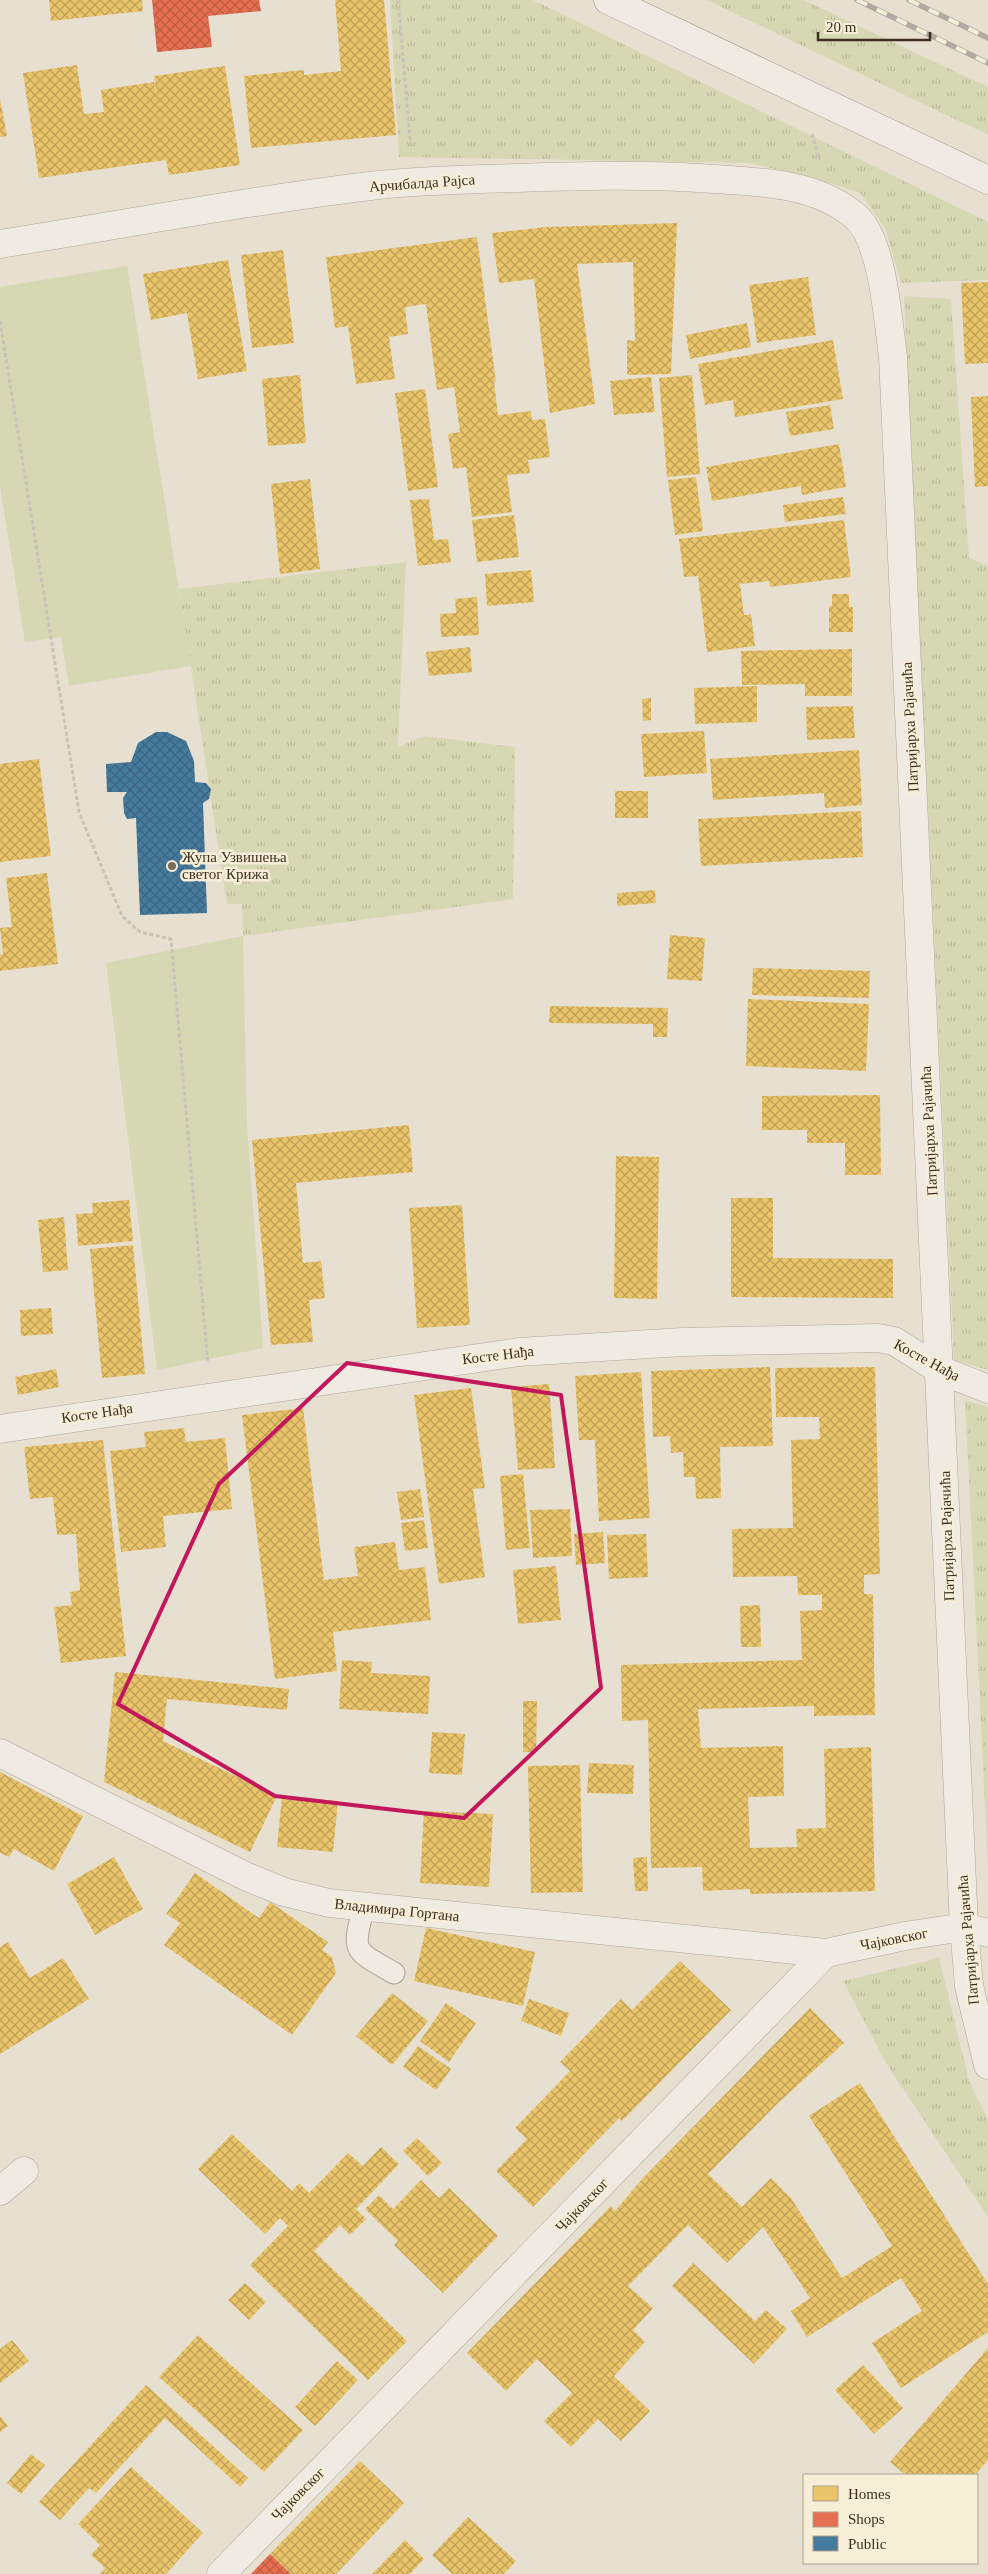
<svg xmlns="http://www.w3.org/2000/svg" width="988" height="2574" font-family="Georgia,serif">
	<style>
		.grass { fill: url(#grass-tufts) }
		.park { fill: #d6d7b3 }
		.homes { fill: url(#homes-cross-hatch) }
		.shops { fill: url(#shops-cross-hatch) }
		.public { fill: url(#public-cross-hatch) }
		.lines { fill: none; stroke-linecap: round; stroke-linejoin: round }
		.service-casing { stroke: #ada599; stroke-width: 23 }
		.minor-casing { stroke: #ada599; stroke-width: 29 }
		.secondary-casing { stroke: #9c958a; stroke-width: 29 }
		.path { stroke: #c8c2b9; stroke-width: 3; stroke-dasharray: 4 2.5; stroke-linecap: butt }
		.service { stroke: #efebe3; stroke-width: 21 }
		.minor { stroke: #efebe3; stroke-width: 28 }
		.secondary { stroke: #efebe3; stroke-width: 28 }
		.rail-casing { stroke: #afaaa2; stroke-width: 5.5 }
		.rail { stroke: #f7eed8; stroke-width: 4; stroke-dasharray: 11; stroke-linecap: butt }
		.marked { fill: none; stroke: #c2185b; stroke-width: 4; stroke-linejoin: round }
		.poi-dot { fill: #786c5e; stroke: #f7eed8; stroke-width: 2 }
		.labels { text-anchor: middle; stroke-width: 5; stroke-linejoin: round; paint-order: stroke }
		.street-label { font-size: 15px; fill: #3d2e20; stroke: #f7eed8 }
		.poi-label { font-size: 15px; fill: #3d2e20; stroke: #f7eed8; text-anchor: start }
	</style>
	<defs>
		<pattern id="grass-tufts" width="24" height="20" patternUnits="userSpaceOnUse" patternTransform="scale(1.25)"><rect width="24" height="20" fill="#d6d7b3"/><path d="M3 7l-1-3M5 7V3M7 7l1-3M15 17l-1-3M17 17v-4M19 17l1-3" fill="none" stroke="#b9b99a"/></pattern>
		<pattern id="homes-cross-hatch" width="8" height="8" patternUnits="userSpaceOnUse" patternTransform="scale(1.25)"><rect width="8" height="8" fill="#e9c46a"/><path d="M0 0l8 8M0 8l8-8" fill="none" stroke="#bea057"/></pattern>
		<pattern id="shops-cross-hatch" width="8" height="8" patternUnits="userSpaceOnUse" patternTransform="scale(1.25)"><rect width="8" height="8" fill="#e76f51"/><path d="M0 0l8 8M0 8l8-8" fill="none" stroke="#bc5c43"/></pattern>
		<pattern id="public-cross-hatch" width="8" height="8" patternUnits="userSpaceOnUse" patternTransform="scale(1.25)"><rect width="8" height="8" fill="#457b9d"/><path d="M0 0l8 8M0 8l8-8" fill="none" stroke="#3b6580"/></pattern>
	</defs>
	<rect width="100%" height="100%" fill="#e7e0d1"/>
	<g class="grass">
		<polygon points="390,0 533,0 988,222 988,280 901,283 885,228 860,193 814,178 749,163 399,157"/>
		<polygon points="707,0 804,0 988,87 988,135"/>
		<polygon points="904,296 951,299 969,558 988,566 988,1370 954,1360"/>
		<polygon points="406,562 398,747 424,736 515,747 513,899 243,936 242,904 227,904 179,589"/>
		<polygon points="965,1400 988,1407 988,1866"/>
		<polygon points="939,1958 969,2081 988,2120 988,2217 886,2063 843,1981"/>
	</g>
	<g class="park">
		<polygon points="127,266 191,666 69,686 61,637 25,642 0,486 0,287"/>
		<polygon points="243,936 247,1124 263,1348 157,1370 106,963"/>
	</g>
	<g class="homes">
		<polygon points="49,0 142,0 143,11 51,21"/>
		<polygon points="335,0 384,0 396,135 251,148 244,76 304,70 304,75 341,71"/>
		<polygon points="77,65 84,114 104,112 101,90 154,82 157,99 154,76 225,66 240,165 169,175 166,160 39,178 23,73"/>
		<polygon points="0,99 7,136 0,137"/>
		<polygon points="677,223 671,374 627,375 627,340 635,341 633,262 577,264 595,404 550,413 534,279 499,283 492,233 546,227"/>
		<polygon points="477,237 496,382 494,382 498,415 531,411 532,420 545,419 550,457 528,460 530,473 507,475 512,512 472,517 466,467 453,469 448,434 460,432 454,387 437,390 426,304 405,307 408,334 389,337 395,379 356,384 348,326 335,328 326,257"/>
		<polygon points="283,250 294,343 252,348 241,255"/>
		<polygon points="228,260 247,371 198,379 187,313 151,320 143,274"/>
		<polygon points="808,277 816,335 757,343 749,285"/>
		<polygon points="988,282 988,363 965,364 961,283"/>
		<polygon points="747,323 751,347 690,359 686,335"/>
		<polygon points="833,340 843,399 735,417 733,400 705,405 698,364"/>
		<polygon points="300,375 306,443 268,446 262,379"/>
		<polygon points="692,375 700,474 667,477 659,378"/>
		<polygon points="651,377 655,412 614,415 610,381"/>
		<polygon points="425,389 438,487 408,491 395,393"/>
		<polygon points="988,396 988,486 975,487 971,397"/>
		<polygon points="830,405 834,429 790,436 786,412"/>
		<polygon points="839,444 846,487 802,495 801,486 712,501 706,467"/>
		<polygon points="696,477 703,531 675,535 668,480"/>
		<polygon points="310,479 320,569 280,574 271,484"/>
		<polygon points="843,497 846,514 785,522 783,505"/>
		<polygon points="429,499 434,540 448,539 451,562 418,566 410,500"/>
		<polygon points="514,515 519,557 477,562 472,520"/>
		<polygon points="844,520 851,577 770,587 769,581 740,584 744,615 751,614 755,646 707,652 698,576 684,577 679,539"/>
		<polygon points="531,570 534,602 487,606 485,574"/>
		<polygon points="832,594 849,594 849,607 853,607 853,632 829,632 829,606 832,606"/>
		<polygon points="477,597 479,635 441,637 440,614 456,613 455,599"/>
		<polygon points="470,647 472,672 429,676 426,652"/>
		<polygon points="852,649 852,696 805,696 805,684 742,685 741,651"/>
		<polygon points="757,686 757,722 695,724 694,688"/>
		<polygon points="651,698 651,720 643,721 642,699"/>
		<polygon points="853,706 855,738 807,740 806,707"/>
		<polygon points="704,731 707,773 644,777 641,734"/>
		<polygon points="859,750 862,805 825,808 824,793 713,800 710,759"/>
		<polygon points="39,759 51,856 0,862 0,764"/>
		<rect x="615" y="791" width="33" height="27"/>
		<polygon points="861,811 863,857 701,866 698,819"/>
		<polygon points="47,873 58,964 0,971 0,955 3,954 0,928 12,927 6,878"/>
		<polygon points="655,890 656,903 617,906 617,893"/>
		<polygon points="670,935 705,938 702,981 667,979"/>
		<polygon points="753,968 870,971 869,998 752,995"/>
		<polygon points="748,999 869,1004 866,1071 746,1066"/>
		<polygon points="550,1006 668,1008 667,1037 653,1037 653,1024 549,1023"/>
		<polygon points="880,1095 881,1175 845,1175 845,1143 807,1143 807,1130 762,1130 762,1096"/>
		<polygon points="409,1125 413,1172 296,1183 303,1263 321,1261 325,1298 309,1300 313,1342 271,1345 252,1140"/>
		<polygon points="616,1156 659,1157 657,1299 614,1298"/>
		<polygon points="731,1198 773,1198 773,1258 893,1259 893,1298 731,1297"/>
		<polygon points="129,1200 133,1241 78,1246 76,1214 93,1213 92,1203"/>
		<polygon points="462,1205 470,1325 417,1328 409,1208"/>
		<polygon points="64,1217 68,1270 43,1272 38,1220"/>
		<polygon points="133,1245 145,1374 102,1378 90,1249"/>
		<polygon points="51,1308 53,1334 21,1336 20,1310"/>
		<polygon points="770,1367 773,1446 720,1447 721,1498 696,1499 695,1477 684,1477 683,1452 671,1453 670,1436 653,1437 651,1371"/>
		<polygon points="875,1367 880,1574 864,1575 864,1594 873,1594 875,1715 814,1716 814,1706 698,1709 701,1748 783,1746 784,1796 748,1797 750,1848 797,1847 796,1829 826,1828 824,1749 871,1747 875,1891 750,1894 750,1889 703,1891 702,1867 651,1868 648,1720 622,1721 621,1665 802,1660 800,1611 822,1610 822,1595 798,1595 797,1576 733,1577 732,1529 793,1528 791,1440 820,1439 819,1417 776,1417 775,1368"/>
		<polygon points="56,1369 59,1387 18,1395 15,1377"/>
		<polygon points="641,1372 650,1518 599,1521 595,1440 579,1440 575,1376"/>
		<polygon points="549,1384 555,1468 518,1470 511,1387"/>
		<polygon points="471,1388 485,1488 473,1489 485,1577 439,1584 414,1395"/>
		<polygon points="303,1408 324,1580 358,1576 354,1547 395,1542 399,1570 425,1567 431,1620 333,1632 337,1671 275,1679 242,1415"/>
		<polygon points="184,1428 186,1442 225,1438 232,1509 163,1516 166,1547 121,1552 110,1451 146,1447 144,1432"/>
		<polygon points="103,1440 126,1656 61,1663 54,1607 72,1605 70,1592 80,1590 76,1534 57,1535 53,1497 30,1499 24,1447"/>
		<polygon points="523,1474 530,1548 506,1550 500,1476"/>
		<polygon points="420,1489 424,1517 401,1520 397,1492"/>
		<polygon points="570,1509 572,1556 533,1558 530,1510"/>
		<polygon points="424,1520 428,1548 405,1551 401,1523"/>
		<polygon points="603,1532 605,1563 576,1565 574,1534"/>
		<polygon points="646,1534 648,1577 609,1579 607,1535"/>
		<polygon points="556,1566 561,1620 518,1624 513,1570"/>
		<polygon points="760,1605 761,1647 741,1647 740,1606"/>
		<polygon points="342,1660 372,1662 371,1673 430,1676 428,1714 339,1709"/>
		<polygon points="115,1672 289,1689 287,1710 167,1699 163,1741 277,1796 250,1852 104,1782"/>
		<polygon points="523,1701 537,1701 536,1752 523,1752"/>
		<polygon points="432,1732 465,1734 462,1775 429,1773"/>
		<polygon points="589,1763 634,1765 633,1794 587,1793"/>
		<polygon points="580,1765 583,1892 531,1893 528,1766"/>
		<polygon points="0,1772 83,1816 54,1871 14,1849 9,1857 0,1853"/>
		<polygon points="282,1796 338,1801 333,1852 277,1847"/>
		<polygon points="424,1811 493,1814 489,1887 420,1883"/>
		<polygon points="114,1857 143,1909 95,1935 67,1884"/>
		<polygon points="647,1857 648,1891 635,1891 633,1858"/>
		<polygon points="195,1873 259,1918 270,1902 328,1942 322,1950 332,1957 336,1973 292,2035 164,1945 180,1923 166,1914"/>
		<polygon points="426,1928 535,1952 523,2006 414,1981"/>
		<polygon points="8,1942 30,1978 63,1958 89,1999 0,2054 0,1947"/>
		<polygon points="680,1961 731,2010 622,2121 619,2118 533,2207 496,2171 527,2139 515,2128 570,2071 560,2062 621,1999 632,2010"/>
		<polygon points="392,1993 428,2021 392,2065 356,2036"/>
		<polygon points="529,1999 569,2013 561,2036 521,2021"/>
		<polygon points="446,2003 476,2023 449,2062 420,2041"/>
		<polygon points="810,2008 844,2043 778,2103 708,2174 742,2207 771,2178 791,2198 842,2278 892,2246 809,2116 860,2083 988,2284 988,2332 901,2388 872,2343 922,2311 901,2278 807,2337 791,2311 810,2298 763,2227 727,2263 688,2225 628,2286 653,2308 633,2330 645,2342 614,2376 650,2411 621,2441 598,2419 571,2447 544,2421 572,2393 537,2359 506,2391 467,2353 611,2206 615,2211 642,2179"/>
		<polygon points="418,2046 451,2069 436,2090 403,2067"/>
		<polygon points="232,2134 292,2191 299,2183 309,2193 348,2153 363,2166 381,2147 399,2164 356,2209 366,2219 350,2235 340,2225 314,2251 407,2341 368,2380 250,2265 288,2226 280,2218 265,2234 198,2169"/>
		<polygon points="417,2138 442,2163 428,2176 403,2151"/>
		<polygon points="421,2180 439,2198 449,2188 498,2236 443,2293 394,2245 398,2241 365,2209 379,2195 393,2209"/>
		<polygon points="693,2263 755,2321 766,2310 787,2329 754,2364 672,2286"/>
		<polygon points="245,2283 266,2302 249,2320 228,2300"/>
		<polygon points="198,2335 303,2430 264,2472 159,2377"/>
		<polygon points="12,2340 29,2361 0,2383 0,2349"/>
		<polygon points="988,2348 988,2460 975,2475 906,2475 890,2462"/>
		<polygon points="337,2361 358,2380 315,2426 295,2407"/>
		<polygon points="863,2365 903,2408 874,2434 835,2390"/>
		<polygon points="146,2385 248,2478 240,2487 165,2418 96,2493 89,2488 60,2520 39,2502"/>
		<polygon points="0,2416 8,2426 0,2432"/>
		<polygon points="31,2454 45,2465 21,2494 7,2483"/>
		<polygon points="360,2461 404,2503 336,2574 291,2574 270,2554"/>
		<polygon points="131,2467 203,2533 166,2574 99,2574 105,2568 91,2555 100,2545 78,2524"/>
		<polygon points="468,2517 516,2561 504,2574 452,2574 432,2555"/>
		<polygon points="405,2540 424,2559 410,2574 372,2574"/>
	</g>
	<g class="shops">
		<polygon points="152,0 259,0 261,11 208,16 212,47 157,52"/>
		<polygon points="270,2554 291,2574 251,2574"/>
	</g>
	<polygon class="public" points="156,732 167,732 186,741 194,761 195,782 206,783 211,789 209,799 203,803 207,913 140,915 136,818 127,819 124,813 123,798 127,792 107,792 106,764 131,762 138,743"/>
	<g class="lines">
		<defs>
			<path id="service" d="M364 1907C351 1953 354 1950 394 1973"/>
			<g id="minor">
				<path d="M0 244C126 224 252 200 378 185 424 180 470 179 516 178 577 176 638 174 699 178 752 182 812 180 855 216 883 239 888 321 893 357L964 1927 969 1986 988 2065"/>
				<polyline points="0,1429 519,1352 683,1342 878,1338 894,1341 940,1370 988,1389"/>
				<polyline points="0,1753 245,1876 284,1892 329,1903 826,1953"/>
				<polyline points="0,2191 24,2171"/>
				<polyline points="221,2574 826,1953 905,1936 964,1927 988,1933"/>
			</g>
			<polyline id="secondary" points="608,0 988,180"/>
		</defs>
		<use href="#service" class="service-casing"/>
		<use href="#minor" class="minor-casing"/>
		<use href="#secondary" class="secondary-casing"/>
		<g class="path">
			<polyline points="398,0 411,149"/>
			<polyline points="812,134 819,160"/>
			<polyline points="0,321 79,812 122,916 140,932 171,939 208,1364"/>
		</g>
		<use href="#service" class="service"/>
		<use href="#minor" class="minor"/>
		<use href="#secondary" class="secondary"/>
		<defs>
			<g id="rail">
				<polyline points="857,0 988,63"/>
				<polyline points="909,0 988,38"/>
			</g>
		</defs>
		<use href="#rail" class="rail-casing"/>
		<use href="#rail" class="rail"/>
	</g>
	<path class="marked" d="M347 1363 561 1395 601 1688 464 1818 275 1796 118 1704 219 1484Z"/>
	<circle class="poi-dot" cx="172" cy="866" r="5"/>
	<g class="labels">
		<g class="street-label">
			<text transform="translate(422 183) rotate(-4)" y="5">Арчибалда Рајса</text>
			<text transform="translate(910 727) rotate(-93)" y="5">Патријарха Рајачића</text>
			<text transform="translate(929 1131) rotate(-93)" y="5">Патријарха Рајачића</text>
			<text transform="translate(498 1355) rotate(-7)" y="5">Косте Нађа</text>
			<text transform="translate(927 1360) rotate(28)" y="5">Косте Нађа</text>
			<text transform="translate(97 1413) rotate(-8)" y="5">Косте Нађа</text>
			<text transform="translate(947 1536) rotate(-92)" y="5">Патријарха Рајачића</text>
			<text transform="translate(397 1910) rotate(6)" y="5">Владимира Гортана</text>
			<text transform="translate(894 1939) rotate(-11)" y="5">Чајковског</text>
			<text transform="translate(968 1940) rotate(-95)" y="5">Патријарха Рајачића</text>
			<text transform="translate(582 2205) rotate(-46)" y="5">Чајковског</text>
			<text transform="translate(298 2494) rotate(-45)" y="5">Чајковског</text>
		</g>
		<g class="poi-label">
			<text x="182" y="862">Жупа Узвишења<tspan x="182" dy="17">светог Крижа</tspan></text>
		</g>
	</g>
	<rect x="803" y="2474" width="175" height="90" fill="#f7eed8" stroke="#ada18e"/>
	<rect x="813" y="2486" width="25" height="15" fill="#e9c46a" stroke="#ada18e"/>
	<text x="848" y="2499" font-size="15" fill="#3d2e20">Homes</text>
	<rect x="813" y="2512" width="25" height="15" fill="#e76f51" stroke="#ada18e"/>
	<text x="848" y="2524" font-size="15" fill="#3d2e20">Shops</text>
	<rect x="813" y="2536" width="25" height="15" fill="#457b9d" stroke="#ada18e"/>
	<text x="848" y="2549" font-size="15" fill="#3d2e20">Public</text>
	<path d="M818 32v8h112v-8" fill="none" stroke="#3d2e20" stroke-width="2.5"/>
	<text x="826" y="32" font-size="15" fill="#3d2e20" stroke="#f7eed8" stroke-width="4" paint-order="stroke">20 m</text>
</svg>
